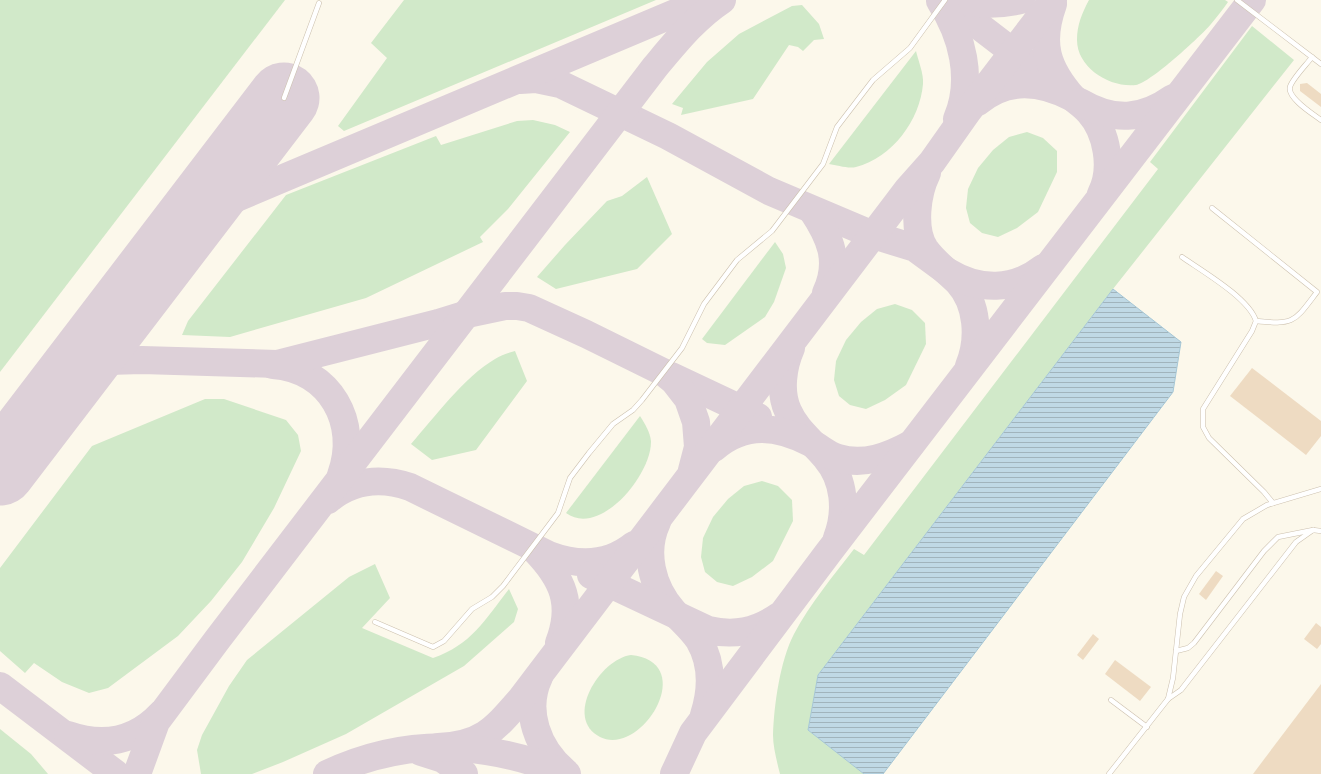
<svg xmlns="http://www.w3.org/2000/svg" width="1321" height="774" font-family="'Space Grotesk',sans-serif">
	<style>
		.green { fill: #d1e9c9 }
		.water { fill: url(#water-rules); stroke: #a6c7d6 }
		.lines { fill: none; stroke-linecap: round; stroke-linejoin: round }
		.taxiway { stroke: #ddd0d8; stroke-width: 28 }
		.runway { stroke: #ddd0d8; stroke-width: 71 }
		.building { fill: #eedbc2 }
		.lane-casing { stroke: #ccc0ae; stroke-width: 5.5 }
		.lane { stroke: #fff; stroke-width: 4.5 }
	</style>
	<defs>
		<pattern id="water-rules" width="6" height="5" patternUnits="userSpaceOnUse"><rect width="6" height="5" fill="#c0d9e5"/><path d="M0 2.5h6" fill="none" stroke="#a1b4bc"/></pattern>
	</defs>
	<rect width="100%" height="100%" fill="#fcf8eb"/>
	<g class="green">
		<polygon points="0,0 285,0 0,372"/>
		<polygon points="404,0 656,0 344,131 338,126 387,58 371,43"/>
		<path d="M1089 0H1225L1228 2C1223 9 1217 17 1211 24 1201 36 1150 83 1136 85 1110 88 1077 68 1077 40 1077 25 1082 13 1089 0Z"/>
		<polygon points="802,5 819,24 824,39 814,40 803,51 798,47 789,45 753,99 681,115 683,108 672,104 707,62 739,34 792,6"/>
		<path d="M1252 26 1294 60 1113 289 818 675 808 730 864 774H780C777 762 773 747 773 735 774 705 780 661 794 634 810 604 833 576 854 549L864 555 1158 169 1150 162Z"/>
		<path d="M916 51C918 60 924 74 923 84 920 120 892 158 856 167 848 169 837 165 829 164Z"/>
		<polygon points="533,120 555,125 570,132 508,209 480,237 483,242 366,298 230,337 182,335 188,321 286,195 436,136 441,145 517,121"/>
		<polygon points="1027,132 1043,138 1057,151 1057,172 1038,212 1017,228 998,237 982,233 970,223 966,208 968,189 978,168 993,150 1009,137"/>
		<polygon points="647,177 672,234 637,269 556,289 537,277 565,245 607,201 622,196"/>
		<polygon points="775,242 783,254 786,268 774,302 765,317 725,345 707,343 702,339"/>
		<polygon points="895,304 912,310 925,323 926,344 906,385 885,400 866,409 850,405 839,396 834,380 836,361 846,340 861,322 877,309"/>
		<path d="M515 351 527 381 476 450 432 460 411 444C434 418 464 377 495 359 501 355 508 353 515 351Z"/>
		<polygon points="205,399 224,399 286,420 298,435 301,451 274,508 242,562 211,601 178,636 108,688 89,693 62,682 34,663 25,673 0,651 0,568 92,446"/>
		<path d="M640 416C645 424 650 432 651 441 652 474 600 538 566 513Z"/>
		<polygon points="762,481 778,486 792,500 793,521 773,561 752,577 733,586 717,582 705,572 701,557 703,538 713,517 728,499 744,486"/>
		<path d="M375 564 390 598 362 628 433 658C471 645 485 620 509 589L518 609 514 622 464 666 346 734 283 762 252 774H201L197 750 202 735 229 686 247 660 349 577Z"/>
		<path d="M631 655C700 662 641 758 600 737 563 718 600 659 631 655Z"/>
		<polygon points="0,729 31,754 48,774 0,774"/>
	</g>
	<polygon class="water" points="1113,289 1181,342 1173,392 883,774 864,774 808,730 818,675"/>
	<g class="lines">
		<g class="taxiway">
			<path d="M945 0 1073 98C1078 102 1085 107 1089 112 1107 132 1114 169 1101 194"/>
			<path d="M959 0C980 5 1000 5 1021 0"/>
			<path d="M940 1C962 35 974 79 957 119"/>
			<polyline points="520,80 536,79 560,84 668,136 769,191 873,235 915,248 945,270"/>
			<path d="M978 102C1007 77 1041 81 1073 98 1046 67 1039 43 1053 4"/>
			<path d="M1080 102C1114 122 1142 120 1173 98"/>
			<path d="M927 173C917 193 912 229 925 249 934 262 947 271 958 282 978 304 980 339 969 366"/>
			<path d="M812 210C830 237 841 261 826 293"/>
			<polyline points="159,263 192,229 234,199 706,0"/>
			<path d="M948 272C979 291 1014 291 1043 268"/>
			<path d="M791 348C783 366 779 392 788 411 796 430 813 442 826 458 845 480 847 512 837 538"/>
			<path d="M273 365C330 369 360 423 341 475"/>
			<polyline points="671,376 758,417"/>
			<polyline points="58,395 81,373 95,365 108,361 142,360 277,364 438,323 467,314 505,306 517,306 529,308 586,334 663,372 674,381 688,399 696,422 698,447 692,470"/>
			<path d="M714 448C745 421 778 426 811 443 821 448 828 455 838 458 864 466 889 456 911 444"/>
			<path d="M328 500C352 480 381 477 410 487L549 555C578 566 608 566 634 545"/>
			<path d="M657 522C643 552 652 587 673 611 682 621 692 629 699 640 713 664 712 690 704 715"/>
			<path d="M535 550C563 579 574 604 559 643"/>
			<path d="M591 575 708 630C734 636 756 632 779 616"/>
			<path d="M539 677C523 711 538 749 565 772"/>
			<polyline points="0,686 116,774"/>
			<path d="M68 735C103 747 135 742 161 714"/>
			<path d="M438 747C482 745 494 730 521 699L908 189 932 162 968 111 1053 0"/>
			<polyline points="421,752 443,759 464,774"/>
			<path d="M137 774 156 722 217 640 655 67C676 42 695 18 722 0"/>
			<path d="M327 774C408 736 485 741 567 774"/>
			<polyline points="674,774 693,733 828,553 1252,0"/>
		</g>
		<polyline class="runway" points="0,470 284,98"/>
	</g>
	<g class="building">
		<polygon points="1307,83 1321,94 1321,107 1300,91 1300,84"/>
		<polygon points="1252,368 1321,421 1321,436 1306,455 1230,396"/>
		<polygon points="1216,571 1223,576 1206,600 1199,594"/>
		<polygon points="1316,623 1321,627 1321,644 1317,649 1304,639"/>
		<polygon points="1093,634 1099,639 1083,660 1077,655"/>
		<polygon points="1115,660 1151,687 1140,701 1105,674"/>
		<polygon points="1321,684 1321,774 1253,774 1274,746"/>
	</g>
	<g class="lines">
		<defs>
			<g id="lane">
				<polyline points="1237,0 1321,64"/>
				<path d="M1312 57C1307 64 1292 79 1290 87 1287 98 1313 114 1321 120"/>
				<polyline points="284,98 319,3"/>
				<path d="M1212 208 1317 292C1294 322 1295 325 1256 321"/>
				<path d="M1182 257C1202 271 1249 298 1256 321L1252 331 1203 409V427L1209 438 1264 492 1273 503"/>
				<polyline points="375,622 433,647 444,641 472,609 492,597 503,586 558,513 570,478 589,453 613,424 633,410 642,400 682,348 704,304 737,260 772,231 823,164 837,127 873,80 910,48 945,0"/>
				<polyline points="1176,651 1188,648 1194,643 1264,551 1278,537 1313,530 1321,531"/>
				<polyline points="1168,699 1173,678 1180,614 1184,597 1196,576 1243,519 1267,505 1321,489"/>
				<polyline points="1111,700 1147,727"/>
				<polyline points="1109,774 1168,699 1181,690 1296,542 1313,530"/>
			</g>
		</defs>
		<use href="#lane" class="lane-casing"/>
		<use href="#lane" class="lane"/>
	</g>
</svg>
